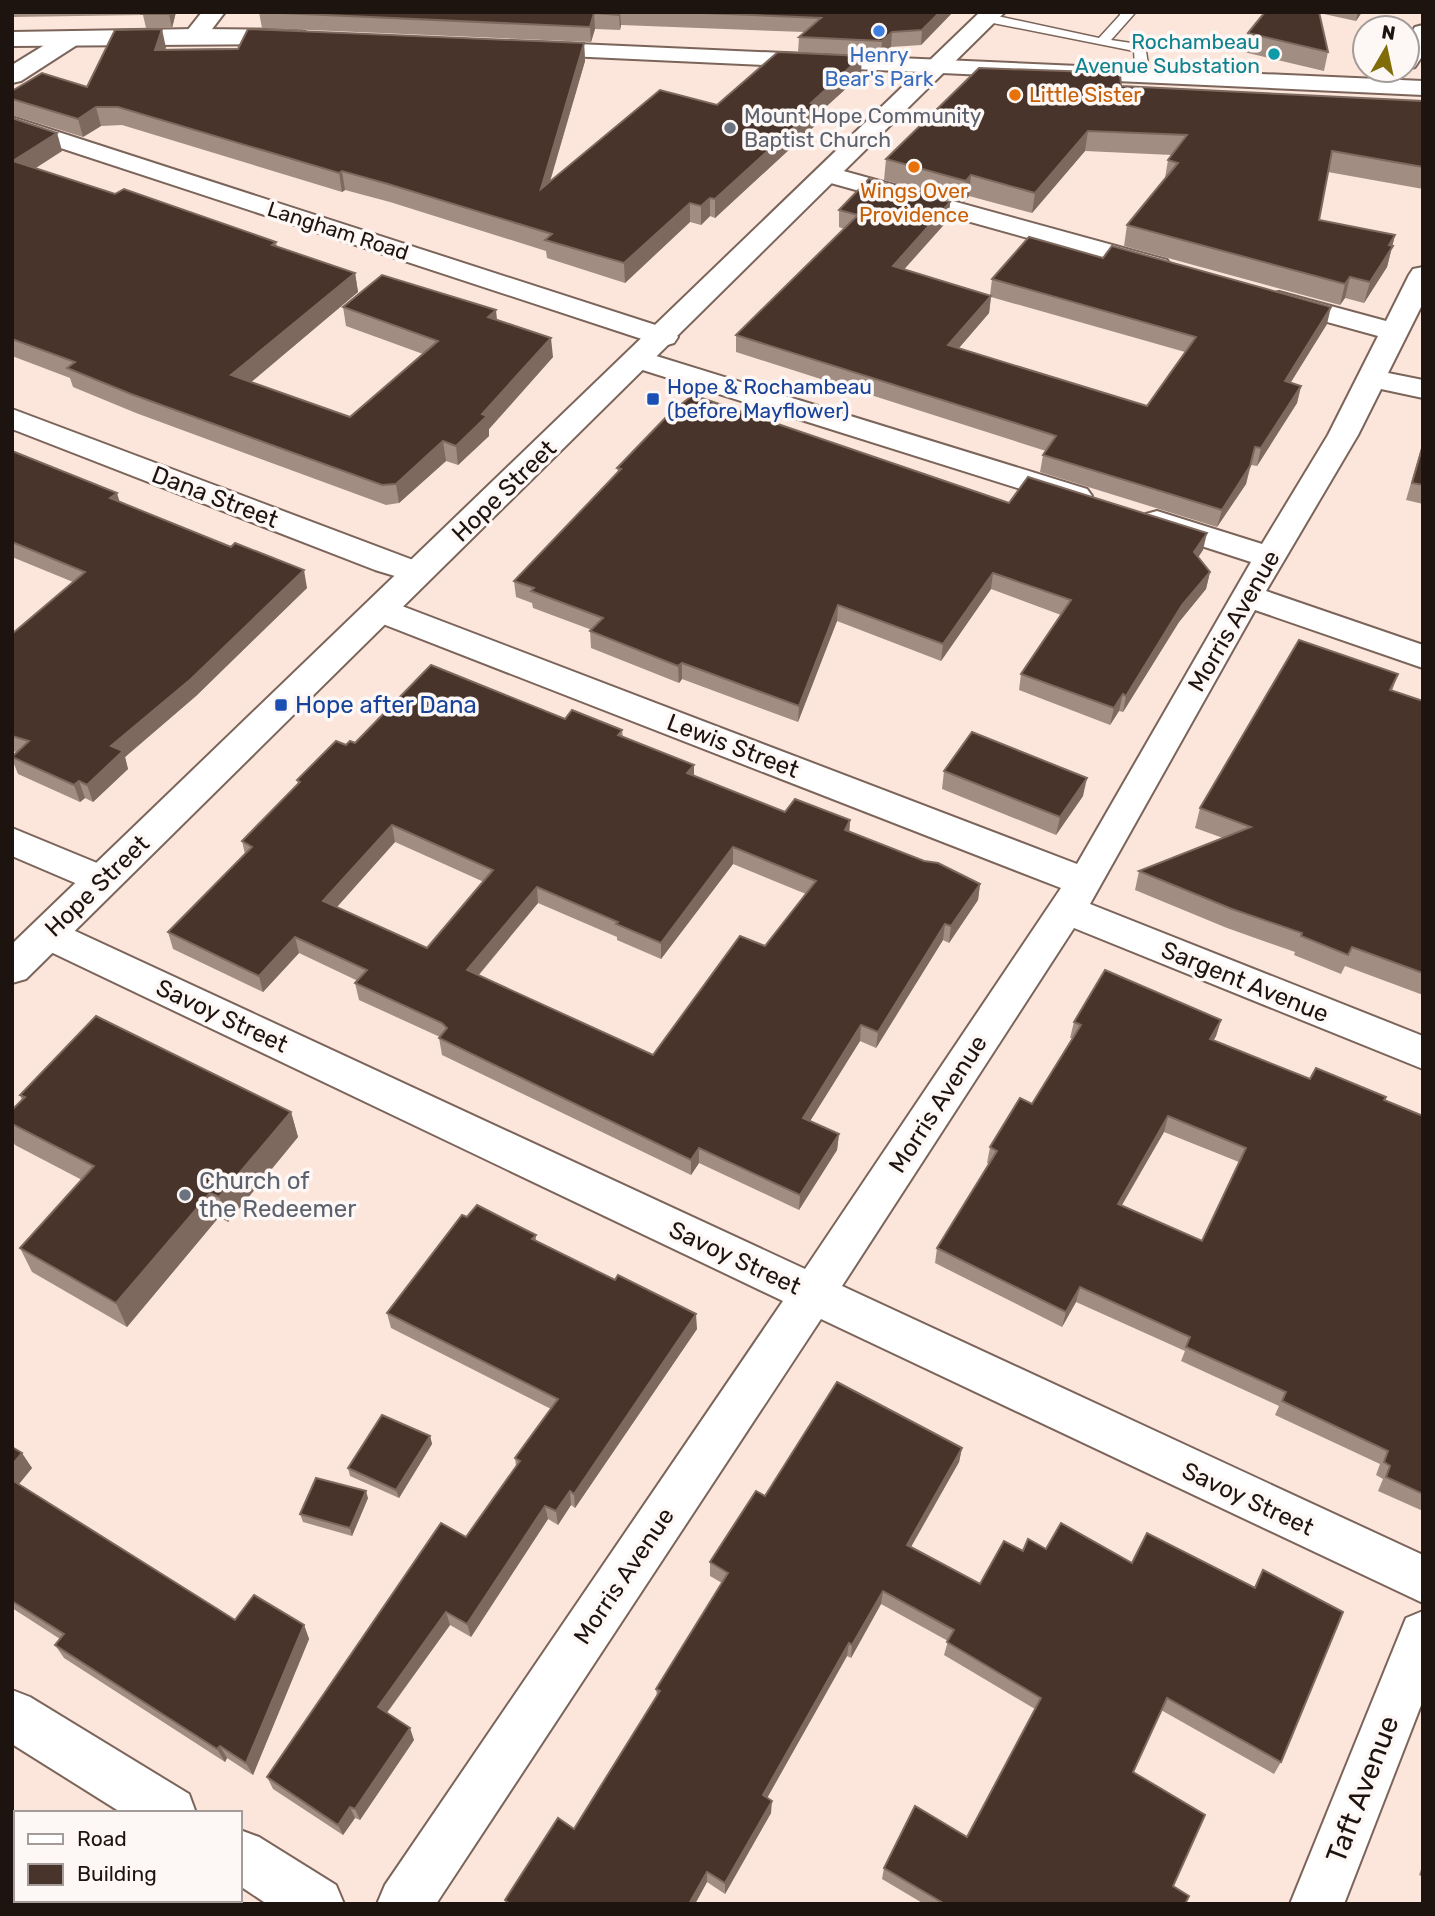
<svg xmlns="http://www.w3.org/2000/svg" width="1435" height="1916" font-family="Rubik,sans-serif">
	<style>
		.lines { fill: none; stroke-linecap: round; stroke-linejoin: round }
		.service-casing { stroke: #7b6459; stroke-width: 3 }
		.minor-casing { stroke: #7b6459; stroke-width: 4 }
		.tertiary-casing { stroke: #7b6459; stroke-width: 4 }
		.secondary-casing { stroke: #7b6459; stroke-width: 4 }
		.service { fill: #fff; fill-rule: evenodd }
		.minor { fill: #fff; fill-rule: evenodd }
		.tertiary { fill: #fff; fill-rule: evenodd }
		.secondary { fill: #fff; fill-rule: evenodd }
		.wall { fill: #a28d83; fill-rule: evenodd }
		.shaded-wall { fill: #7e695f }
		.building { fill: #48342a; stroke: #7e695f; stroke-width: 2; fill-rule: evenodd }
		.shop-dot { fill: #3f7fe0; stroke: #fdf7f5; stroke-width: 2.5 }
		.culture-dot { fill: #0f9aa8; stroke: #fdf7f5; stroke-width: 2.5 }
		.food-dot { fill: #e8710a; stroke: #fdf7f5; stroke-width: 2.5 }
		.worship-dot { fill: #6b7280; stroke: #fdf7f5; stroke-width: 2.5 }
		.transit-dot { fill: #1a4fb4; stroke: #fdf7f5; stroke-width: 2.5 }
		.labels { text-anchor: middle; stroke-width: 7; stroke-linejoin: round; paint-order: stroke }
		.far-culture-label { font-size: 21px; fill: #0d838f; stroke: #fdf7f5; text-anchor: end }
		.far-shop-label { font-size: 21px; fill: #366cbe; stroke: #fdf7f5 }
		.far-food-label { font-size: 21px; fill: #c56008; stroke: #fdf7f5; text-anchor: start }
		.far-worship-label { font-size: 21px; fill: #5b616d; stroke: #fdf7f5; text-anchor: start }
		.far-street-label { font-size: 21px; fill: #1d140f; stroke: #fdf7f5 }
		.far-transit-label { font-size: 21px; fill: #164399; stroke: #fdf7f5; text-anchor: start }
		.street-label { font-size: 24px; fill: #1d140f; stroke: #fdf7f5 }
		.transit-label { font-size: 24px; fill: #164399; stroke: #fdf7f5; text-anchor: start }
		.worship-label { font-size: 24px; fill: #5b616d; stroke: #fdf7f5; text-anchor: start }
		.near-street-label { font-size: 28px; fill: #1d140f; stroke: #fdf7f5 }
	</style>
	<rect width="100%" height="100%" fill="#fce6dc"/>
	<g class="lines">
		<defs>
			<polygon id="service" points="1119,12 1134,14 1111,40 1145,45 1150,77 1148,80 1138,80 1136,77 1134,51 988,22 982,18 988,14 1099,38 1120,15"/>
			<g id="minor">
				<polygon points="202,12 225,12 203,41 187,41 183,36"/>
				<polygon points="1423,25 1423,55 1415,67 1407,69 1407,40 1415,27"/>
				<polygon points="72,31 80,33 84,38 80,43 21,81 12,83 12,65 64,33"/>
				<polygon points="12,117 674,331 678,337 674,343 664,346 654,343 12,132"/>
				<polygon points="829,167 1167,260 1171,266 1167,272 1157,274 820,180 816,175 820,170"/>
				<polygon points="1423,267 1423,303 1388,373 1423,380 1423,398 1381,389 1358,435 1266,591 1423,645 1423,668 1255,610 1090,904 1423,1036 1423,1069 1074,928 842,1286 1423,1555 1423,1603 821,1319 436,1904 377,1904 385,1885 783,1301 34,944 28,934 34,924 47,920 60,924 805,1269 1061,888 370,619 366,611 370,603 382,600 394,603 1077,864 1251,562 1146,528 1141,521 1146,514 1157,511 1262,544 1328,435 1378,336 1269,306 1265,300 1269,294 1279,292 1386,321 1409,275 1413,269"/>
				<polygon points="640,351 1087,489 1092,496 1087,503 1076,506 1065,503 630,366 626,360 630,354"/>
				<polygon points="12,409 429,566 434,573 429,580 418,583 375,570 12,429"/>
				<polygon points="12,828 114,870 120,880 114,890 101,894 12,856"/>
				<polygon points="1423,1611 1423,1700 1344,1904 1290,1904 1406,1618"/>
				<polygon points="12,1690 30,1697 189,1794 196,1813 122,1813 12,1744"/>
				<polygon points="240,1830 259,1837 336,1885 344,1904 267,1904 240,1886"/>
			</g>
			<g id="tertiary">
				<polygon points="195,29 297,30 305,32 309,37 305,42 297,44 12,46 12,32"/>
				<polygon points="532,42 1423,81 1423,95 524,54 520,49 524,44"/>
			</g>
			<polygon id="secondary" points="980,12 1005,12 26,979 12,983 12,944"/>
		</defs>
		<use href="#service" class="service-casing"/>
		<use href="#minor" class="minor-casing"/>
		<use href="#tertiary" class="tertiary-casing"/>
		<use href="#secondary" class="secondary-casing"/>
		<use href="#service" class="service"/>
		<use href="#minor" class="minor"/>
		<use href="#tertiary" class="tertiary"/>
		<use href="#secondary" class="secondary"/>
	</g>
	<g class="wall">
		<polygon points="12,12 176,12 172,28 146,28 143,15 12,17"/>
		<polygon points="259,12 953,12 921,45 891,47 881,56 798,52 799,37 804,32 621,25 620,30 595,29 591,42 262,28"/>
		<polygon points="1265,12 1362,12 1356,21 1319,13 1328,52 1324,71 1244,52 1248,33"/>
		<polygon points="584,43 585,61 550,182 717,105 861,75 818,114 818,123 715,218 710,216 701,225 690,222 625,283 547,258 546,251 390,202 345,190 342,192 122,125 101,126 83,137 12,115 12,91 87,87 166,48 165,49"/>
		<polygon points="1121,86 1423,101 1423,189 1328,172 1319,220 1395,235 1387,267 1364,303 1345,298 1340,305 1124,246 1127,225 1165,178 1168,160 1172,155 1085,151 1032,213 969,196 964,202 884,180 886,159"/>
		<polygon points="12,118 57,133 62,151 36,168 115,194 276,242 277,246 355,273 358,292 251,382 350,417 423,354 346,326 343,307 497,320 553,357 489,429 489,436 458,465 446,461 399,503 386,505 136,413 73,387 70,378 12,356"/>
		<path d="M950 202 949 219 904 269 990 295 992 279 1327 324 1291 382 1301 386 1297 403 1257 466 1251 465 1246 484 1217 527 1040 472 1043 455 1046 451 736 352V335L844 229 839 227V210ZM991 297 1143 340 1185 352 1147 406 959 348 989 313Z"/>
		<polygon points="1423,442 1423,504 1406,500"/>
		<polygon points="12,451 307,588 196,696 125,757 128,769 93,802 85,798 80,802 18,774 12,759 12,755 16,752 12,751 12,634 73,582 12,557"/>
		<polygon points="617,468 1009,503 1203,550 1198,557 1210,572 1206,589 1179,622 1123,712 1119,711 1110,725 1019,690 1021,674 1061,615 991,589 941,661 837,621 798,722 682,679 679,683 591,648 590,631 592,630 533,608 532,603 516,597 514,581 618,472"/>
		<polygon points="1398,674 1392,691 1423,701 1423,995 1345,966 1341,974 1294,955 1295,952 1227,928 1135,890 1139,871 1223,838 1195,828 1200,808"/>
		<path d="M565 719 622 730 623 737 694 765V776L785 812 850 820 849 831 980 884 978 900 949 943 943 940 876 1048 860 1041 810 1121 839 1134 837 1150 799 1210 699 1163 691 1175 442 1055 439 1038 440 1037 359 1000 355 983 358 981 299 953 263 992 173 949 168 932 245 854 242 841 298 784 297 780 346 745 355 743ZM395 842 484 882 427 948 337 907ZM733 864 806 894 765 946 653 1055 479 975 538 903 617 937V940L661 959Z"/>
		<polygon points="944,771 1083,796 1056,835 942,789"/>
		<path d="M1221 1020 1216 1036 1213 1041 1310 1079 1384 1100 1423 1116V1511L1378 1491 1383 1479 1376 1475 1380 1464 1275 1415 1279 1406 1181 1361 1185 1351 1076 1302 1062 1327 935 1263 937 1248 989 1164 987 1163 990 1147 1032 1104 1072 1038H1070L1074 1022ZM1164 1132 1239 1162 1202 1241 1121 1205Z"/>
		<polygon points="20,1095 291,1112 298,1137 228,1222 219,1217 127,1327 32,1272 20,1248 82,1180 15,1145 12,1139 12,1110 22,1100"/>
		<polygon points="467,1217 536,1235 536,1241 697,1329 575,1508 571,1505 558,1525 548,1519 471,1637 450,1625 387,1713 414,1740 360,1820 355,1818 343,1835 273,1789 267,1777 466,1537 516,1466 515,1458 551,1409 391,1328 387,1313"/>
		<polygon points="430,1436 432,1444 399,1498 350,1476 348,1468"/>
		<polygon points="12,1447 32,1468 19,1484 235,1620 304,1625 309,1639 253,1775 227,1758 225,1762 64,1658 55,1645 60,1639 12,1608"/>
		<polygon points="962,1448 959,1462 911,1547 980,1584 1023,1551 1046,1549 1132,1563 1254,1588 1263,1570 1281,1762 1274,1774 1161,1710 1133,1772 1173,1886 1185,1904 924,1904 882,1879 884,1868 967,1837 1035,1709 944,1655 948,1641 881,1604 851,1658 847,1656 767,1798 771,1813 725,1894 707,1882 695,1904 506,1904 505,1900 574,1829 657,1696 656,1689 722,1583 710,1576 710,1562 765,1496"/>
		<polygon points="368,1498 352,1536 303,1522 300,1514"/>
		<polygon points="1423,1864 1423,1877 1419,1875"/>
	</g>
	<g class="shaded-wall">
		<polygon points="169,12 176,12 172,28 169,14"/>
		<polygon points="620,12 621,25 620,30 619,15"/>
		<polygon points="940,12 953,12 921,45 922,30"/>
		<polygon points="1358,12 1362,12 1356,21"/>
		<polygon points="594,13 595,29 591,42 590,27"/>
		<polygon points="162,29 166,48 159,68 155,50"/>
		<polygon points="892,32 891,47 881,56 882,41"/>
		<polygon points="584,43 585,61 542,208 541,189"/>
		<polygon points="862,56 861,75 818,114 818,123 715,218 715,199 811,103"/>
		<polygon points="96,107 101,126 83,137 78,119"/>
		<polygon points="1088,131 1085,151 1032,213 1035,193"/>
		<polygon points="57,133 62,151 18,179 13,161"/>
		<polygon points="342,171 345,190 342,192 339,173"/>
		<polygon points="971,175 969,196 964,202 966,181"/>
		<polygon points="710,198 710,216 701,225 701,206"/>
		<polygon points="950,202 949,219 892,283 893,266"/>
		<polygon points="690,203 690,222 625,283 624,263"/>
		<polygon points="1395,235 1387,267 1364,303 1370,282 1389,245"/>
		<polygon points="355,273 358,292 236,395 231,375"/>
		<polygon points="1350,277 1345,298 1340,305 1345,284"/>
		<polygon points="991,296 989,313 946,363 948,345"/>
		<polygon points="1331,307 1327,324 1281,398 1285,381"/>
		<polygon points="496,310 498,329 488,317"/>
		<polygon points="551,338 553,357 489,429 489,436 458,465 456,446 482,414"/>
		<polygon points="1301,386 1297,403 1257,466 1261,448"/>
		<polygon points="443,441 446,461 399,503 396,484"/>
		<polygon points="1250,466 1246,484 1217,527 1222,510"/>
		<polygon points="117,493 122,510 110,498"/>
		<polygon points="1207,533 1203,550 1191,568 1194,552"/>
		<polygon points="304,570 307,588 196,696 125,757 128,769 93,802 87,785 111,746"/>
		<polygon points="1210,572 1206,589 1179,622 1123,712 1126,696 1182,605"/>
		<polygon points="993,573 991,589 941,661 943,644"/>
		<polygon points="838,605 837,621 798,722 799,706"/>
		<polygon points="682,663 682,679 679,683 678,666"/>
		<polygon points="1123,694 1119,711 1110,725 1114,708"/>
		<polygon points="694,765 694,781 687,773"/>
		<polygon points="1087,778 1083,796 1056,835 1060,817"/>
		<polygon points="79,781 85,798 80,802 74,785"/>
		<polygon points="850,820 849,837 845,830"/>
		<polygon points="392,825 395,842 327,918 323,901"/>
		<polygon points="733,847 733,864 661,959 661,943"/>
		<polygon points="980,884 978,900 949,943 951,926"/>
		<polygon points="537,887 538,903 469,986 467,970"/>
		<polygon points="945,924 943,940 876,1048 878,1032"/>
		<polygon points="295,937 299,953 263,992 259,976"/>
		<polygon points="1221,1020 1216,1036 1205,1055 1210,1039"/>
		<polygon points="861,1025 860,1041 802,1134 803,1118"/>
		<polygon points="291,1112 298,1137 228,1222 219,1197"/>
		<polygon points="1168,1116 1164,1132 1114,1219 1118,1204"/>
		<polygon points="839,1134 837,1150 799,1210 800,1195"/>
		<polygon points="699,1148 699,1163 691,1175 691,1160"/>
		<polygon points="210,1193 219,1217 127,1327 116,1303"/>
		<polygon points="1080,1287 1076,1302 1062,1327 1066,1312"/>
		<polygon points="696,1314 697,1329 575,1508 574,1494"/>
		<polygon points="430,1436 432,1444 399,1498 396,1490"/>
		<polygon points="962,1448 959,1462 904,1559 907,1545"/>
		<polygon points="22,1453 32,1468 14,1490 12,1488 12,1465"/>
		<polygon points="366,1491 368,1498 352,1536 350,1528"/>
		<polygon points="570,1491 571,1505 558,1525 556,1511"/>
		<polygon points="545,1506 548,1519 471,1637 467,1624"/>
		<polygon points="883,1591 881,1604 851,1658 852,1645"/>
		<polygon points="446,1612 450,1625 382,1719 378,1707"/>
		<polygon points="304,1625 309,1639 253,1775 246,1763"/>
		<polygon points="849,1643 847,1656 762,1807 763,1795"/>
		<polygon points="410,1728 414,1740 360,1820 355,1809"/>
		<polygon points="220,1746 227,1758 225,1762 217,1749"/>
		<polygon points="772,1801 771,1813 725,1894 725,1883"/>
		<polygon points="350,1807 355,1818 343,1835 338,1825"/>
		<polygon points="16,1839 16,1870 12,1867 12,1844"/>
		<polygon points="707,1872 707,1882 695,1904 689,1904"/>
	</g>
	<g class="building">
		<polygon points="146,12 169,12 169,14 143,14"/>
		<polygon points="259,12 620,12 619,15 594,13 590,27"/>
		<polygon points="678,12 940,12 922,30 892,32 882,41 799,37 821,18"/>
		<polygon points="1265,12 1319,12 1328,52 1248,33"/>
		<polygon points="162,29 155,50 238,49 248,29 584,43 541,189 660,90 717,105 778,52 862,56 811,103 818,105 715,199 710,198 701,206 690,203 624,263 545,240 552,234 388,184 342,171 339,173 118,107 96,107 78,119 12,99 12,91 42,73 87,87 115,30"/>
		<polygon points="979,68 1120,73 1121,86 1423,101 1423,167 1332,151 1319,220 1395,235 1389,245 1393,246 1370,282 1350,277 1345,284 1127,225 1178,163 1168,160 1187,135 1088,131 1035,193 971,175 966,181 886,159"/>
		<polygon points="12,118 57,133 13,161 115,194 124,189 276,242 272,245 355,273 231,375 350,417 438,341 343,307 382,275 496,310 488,317 551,338 482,414 487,416 456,446 443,441 396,484 382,485 131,394 67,368 75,362 12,339"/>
		<polygon points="869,179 950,202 893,266 991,296 948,345 1147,406 1196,337 992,279 1029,237 1103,258 1112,246 1331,307 1285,381 1301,386 1261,448 1255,447 1250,466 1222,510 1043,455 1056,436 1050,434 736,335 858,215 839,210"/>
		<polygon points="693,395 1009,503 1028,477 1207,533 1194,552 1210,572 1182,605 1126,696 1123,694 1114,708 1021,674 1071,600 993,573 943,644 838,605 799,706 682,663 678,666 590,631 603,618 531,591 534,588 514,581 621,469 617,468 671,412"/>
		<polygon points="1423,445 1423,485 1412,483"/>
		<polygon points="12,451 117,493 110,498 231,547 235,543 304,570 191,679 111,746 123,751 87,785 79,781 74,785 12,757 29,741 12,736 12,634 85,572 12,542"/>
		<polygon points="1299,640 1398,674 1390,690 1423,701 1423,973 1352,947 1348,955 1301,936 1302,933 1232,909 1139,871 1251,827 1200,808"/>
		<path d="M431 665 565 719 572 710 622 730 618 735 694 765 687 773 785 812 795 799 850 820 845 830 924 861 938 863 980 884 951 926 945 924 878 1032 861 1025 803 1118 839 1134 800 1195 699 1148 691 1160 439 1038 447 1028 442 1023 355 983 367 970 295 937 259 976 168 932 252 847 242 841 300 782 297 780 336 741 346 745 350 741 355 743ZM392 825 493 870 427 948 323 901ZM733 847 816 881 765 946 740 936 653 1055 467 970 537 887 618 922 616 924 661 943Z"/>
		<polygon points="972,732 1087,778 1060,817 944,771"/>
		<path d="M1105 970 1221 1020 1210 1039 1310 1079 1316 1068 1386 1097 1384 1100 1423 1116V1494L1386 1477 1390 1466 1384 1462 1388 1451 1282 1401 1286 1392 1186 1347 1190 1337 1080 1287 1066 1312 937 1248 997 1151 990 1147 1020 1098 1032 1104 1081 1025 1074 1022ZM1168 1116 1246 1148 1202 1241 1118 1204Z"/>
		<polygon points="96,1016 291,1112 219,1197 210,1193 116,1303 20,1248 94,1166 12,1124 12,1110 25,1097 20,1095"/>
		<polygon points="477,1205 536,1235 532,1239 615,1280 618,1275 696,1314 574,1494 570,1491 556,1511 545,1506 467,1624 446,1612 378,1707 410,1728 355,1809 350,1807 338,1825 267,1777 441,1523 466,1537 520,1461 515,1458 558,1399 387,1313 462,1215 467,1217"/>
		<polygon points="837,1382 962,1448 907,1545 980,1584 1004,1541 1023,1551 1028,1539 1046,1549 1061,1523 1132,1563 1147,1533 1255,1588 1263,1570 1343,1612 1281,1762 1167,1698 1133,1772 1205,1815 1173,1886 1189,1896 1185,1904 945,1904 884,1868 915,1806 967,1837 1041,1698 947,1642 954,1630 883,1591 852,1645 849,1643 763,1795 772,1801 725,1883 707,1872 689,1904 510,1904 505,1900 558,1818 574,1829 660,1691 656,1689 728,1573 710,1562 756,1491 765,1496"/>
		<polygon points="382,1415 430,1436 396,1490 348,1468"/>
		<polygon points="12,1447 22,1453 12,1465"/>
		<polygon points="316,1478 366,1491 350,1528 300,1514"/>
		<polygon points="12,1480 235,1620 254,1595 304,1625 246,1763 220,1746 217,1749 55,1645 64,1634 12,1601"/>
		<polygon points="12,1824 16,1826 16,1839 12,1844"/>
		<polygon points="12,1864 16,1866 16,1900 69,1900 74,1904 12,1904"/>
		<polygon points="118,1900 127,1900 133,1904 115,1904"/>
	</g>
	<circle class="shop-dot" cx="879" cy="31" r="7"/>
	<circle class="culture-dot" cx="1274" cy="54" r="7"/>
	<g class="food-dot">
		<circle cx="1015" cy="95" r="7"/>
		<circle cx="914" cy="167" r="7"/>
	</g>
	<g class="worship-dot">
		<circle cx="730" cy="128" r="7"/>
		<circle cx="185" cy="1195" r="7"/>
	</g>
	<g class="transit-dot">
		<rect x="646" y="392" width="14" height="14" rx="3.5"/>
		<rect x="274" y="698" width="14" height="14" rx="3.5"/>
	</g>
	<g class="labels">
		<g class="far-culture-label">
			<text x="1260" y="49">Rochambeau<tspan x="1260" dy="24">Avenue Substation</tspan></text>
		</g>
		<g class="far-shop-label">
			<text x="879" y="62">Henry<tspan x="879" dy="24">Bear's Park</tspan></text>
		</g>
		<g class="far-food-label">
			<text x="1029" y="102">Little Sister</text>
			<text x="914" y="198" text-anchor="middle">Wings Over<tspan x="914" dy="24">Providence</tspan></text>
		</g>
		<g class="far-worship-label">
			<text x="744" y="123">Mount Hope Community<tspan x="744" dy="24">Baptist Church</tspan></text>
		</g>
		<g class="far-street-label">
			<text transform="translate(338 231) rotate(18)" y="7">Langham Road</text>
		</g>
		<g class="far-transit-label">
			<text x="667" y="394">Hope &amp; Rochambeau<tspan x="667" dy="24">(before Mayflower)</tspan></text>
		</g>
		<g class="street-label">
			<text transform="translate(504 491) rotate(-44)" y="8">Hope Street</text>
			<text transform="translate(215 497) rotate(21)" y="8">Dana Street</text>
			<text transform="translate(1234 621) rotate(-60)" y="8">Morris Avenue</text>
			<text transform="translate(733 746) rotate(21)" y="8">Lewis Street</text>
			<text transform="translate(97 886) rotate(-44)" y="8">Hope Street</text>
			<text transform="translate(1245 982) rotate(22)" y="8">Sargent Avenue</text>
			<text transform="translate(222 1016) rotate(25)" y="8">Savoy Street</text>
			<text transform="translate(938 1104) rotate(-57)" y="8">Morris Avenue</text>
			<text transform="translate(735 1258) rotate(25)" y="8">Savoy Street</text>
			<text transform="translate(1248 1499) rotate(25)" y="8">Savoy Street</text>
			<text transform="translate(624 1576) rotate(-56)" y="8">Morris Avenue</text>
		</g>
		<g class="transit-label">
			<text x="295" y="713">Hope after Dana</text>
		</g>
		<g class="worship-label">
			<text x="199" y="1189">Church of<tspan x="199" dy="28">the Redeemer</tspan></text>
		</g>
		<g class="near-street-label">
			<text transform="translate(1362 1789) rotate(-69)" y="10">Taft Avenue</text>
		</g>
	</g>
	<rect width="1435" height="1916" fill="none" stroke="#1d140f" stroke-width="28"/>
	<rect x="14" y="1811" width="228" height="91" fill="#fdf7f5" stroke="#a39c99" stroke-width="2"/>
	<rect x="28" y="1834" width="35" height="10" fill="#ffffff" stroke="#a39c99" stroke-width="2"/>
	<text x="77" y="1846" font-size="21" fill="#1d140f">Road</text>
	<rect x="28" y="1864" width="35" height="21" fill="#48342a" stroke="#a39c99" stroke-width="2"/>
	<text x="77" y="1881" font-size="21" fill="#1d140f">Building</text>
	<g transform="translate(1386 49) rotate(9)"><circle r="33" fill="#fdf7f5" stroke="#a39c99" stroke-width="2"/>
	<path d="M0-5L12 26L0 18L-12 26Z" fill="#806d09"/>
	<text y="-10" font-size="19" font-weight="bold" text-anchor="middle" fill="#1d140f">N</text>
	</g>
</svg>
